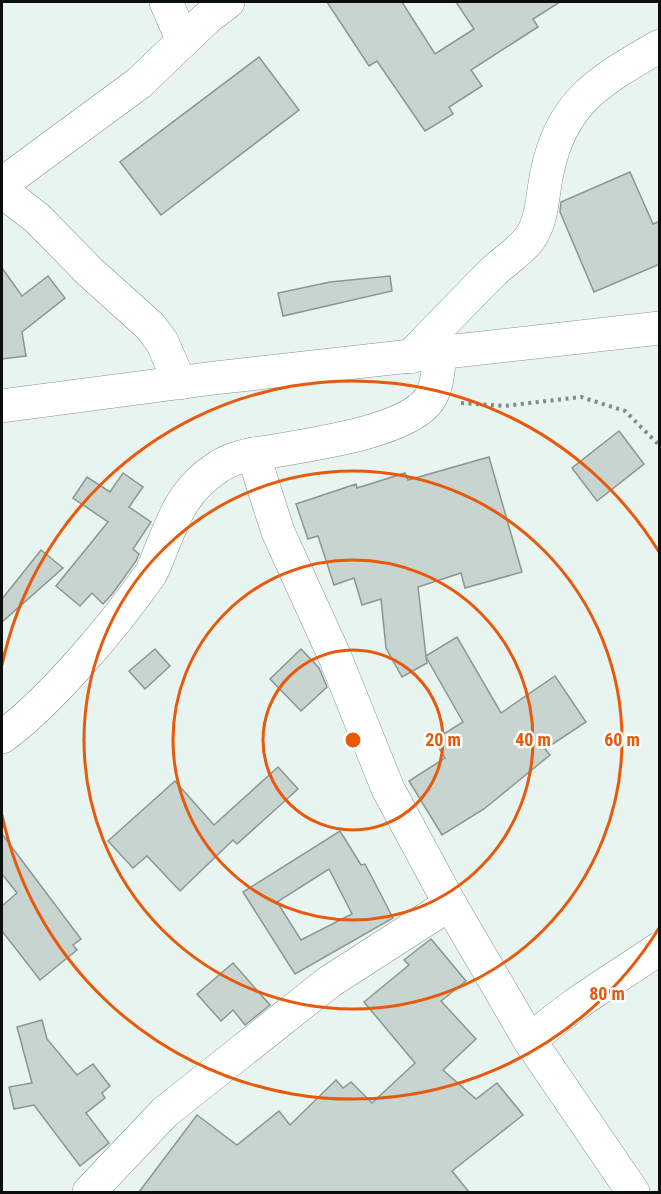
<svg xmlns="http://www.w3.org/2000/svg" width="661" height="1194" font-family="'Roboto Condensed',sans-serif">
	<style>
		.building { fill: #c8d4d0; stroke: #8b9692; stroke-width: 1.5; fill-rule: evenodd }
		.lines { fill: none; stroke-linecap: round; stroke-linejoin: round }
		.minor-casing { stroke: #88938f; stroke-width: 34 }
		.major-casing { stroke: #88938f; stroke-width: 34 }
		.path { stroke: #818a86; stroke-width: 4; stroke-dasharray: 3 4.5; stroke-linecap: butt }
		.minor { stroke: #fff; stroke-width: 33 }
		.major { stroke: #fff; stroke-width: 33 }
		.ring { fill: none; stroke: #e8590c; stroke-width: 3 }
		.centre { fill: #e8590c; stroke: #fafffd; stroke-width: 3 }
		.ring-label { font-size: 18px; text-anchor: middle; font-weight: bold; fill: #e8590c; stroke: #fafffd; stroke-width: 5; stroke-linejoin: round; paint-order: stroke }
	</style>
	<rect width="100%" height="100%" fill="#e8f4ef"/>
	<g class="building">
		<polygon points="327,2 402,2 435,54 474,29 456,2 560,2 533,19 538,27 471,70 482,86 449,107 453,114 425,131 377,61 369,66"/>
		<polygon points="259,57 299,110 161,215 120,162"/>
		<polygon points="630,172 653,224 660,221 660,264 594,292 560,212 561,202"/>
		<polygon points="2,268 22,296 48,276 65,298 22,332 26,356 2,359"/>
		<polygon points="390,276 392,291 283,316 278,293 330,282"/>
		<polygon points="619,431 644,464 597,501 572,468"/>
		<polygon points="489,457 522,572 465,588 461,573 418,587 426,656 457,637 501,713 555,676 586,722 545,749 550,755 484,809 442,835 409,781 445,758 434,740 463,722 426,657 427,663 402,677 386,648 381,599 362,605 354,578 334,585 318,536 308,539 296,504 356,484 357,488 405,473 408,480"/>
		<polygon points="123,473 143,487 129,507 151,522 133,549 139,554 136,561 113,593 103,604 92,593 80,606 56,586 108,522 73,498 87,477 110,492"/>
		<polygon points="41,550 63,568 2,622 2,599"/>
		<polygon points="155,649 170,666 145,689 129,671"/>
		<polygon points="301,649 319,668 327,687 301,711 270,679"/>
		<polygon points="278,767 298,789 237,844 233,840 180,891 147,856 133,868 108,841 175,781 214,825"/>
		<path d="M340 831 361 865 365 864 393 918 295 974 243 892ZM329 869 352 914 301 940 277 902Z"/>
		<polygon points="2,834 81,939 73,945 77,950 40,980 2,931 2,906 17,893 2,874"/>
		<polygon points="431,939 466,981 441,1001 476,1039 443,1070 476,1099 497,1083 523,1115 452,1171 469,1192 139,1192 197,1115 237,1145 279,1111 290,1125 336,1080 343,1088 351,1082 372,1103 415,1063 364,1002 409,965 404,960"/>
		<polygon points="233,963 270,1005 245,1025 233,1010 221,1021 197,994"/>
		<polygon points="42,1020 47,1039 77,1075 93,1064 110,1086 102,1093 105,1098 86,1113 109,1143 80,1166 34,1105 14,1109 9,1087 32,1083 17,1027"/>
	</g>
	<g class="lines">
		<defs>
			<g id="minor">
				<polyline points="166,2 183,41"/>
				<polyline points="2,184 139,83 207,18 228,2"/>
				<polyline points="2,191 37,218 90,272 150,326 162,342 180,383"/>
				<path d="M410 357C438 328 465 300 493 272 504 261 521 251 530 238 543 219 542 195 547 173 561 101 601 80 660 46"/>
				<polyline points="253,454 278,532 335,657 388,789 450,904 530,1041 633,1192"/>
				<path d="M2 737C50 702 114 626 149 576 155 568 158 556 162 547 176 512 185 489 218 467 234 456 255 454 274 451 312 444 404 432 428 401 438 388 438 369 440 353"/>
				<path d="M530 1041C570 1004 615 979 660 948"/>
				<polyline points="89,1192 165,1112 329,982 450,904"/>
			</g>
			<polyline id="major" points="2,406 214,378 660,328"/>
		</defs>
		<use href="#minor" class="minor-casing"/>
		<use href="#major" class="major-casing"/>
		<polyline class="path" points="461,403 504,406 581,397 625,411 660,446"/>
		<use href="#minor" class="minor"/>
		<use href="#major" class="major"/>
	</g>
	<g class="ring">
		<circle cx="353" cy="740" r="90"/>
		<circle cx="353" cy="740" r="180"/>
		<circle cx="353" cy="740" r="269"/>
		<path d="M659 928A359 359 0 0 1 2 815M2 665A359 359 0 0 1 659 552"/>
	</g>
	<circle cx="353" cy="740" r="9" class="centre"/>
	<g class="ring-label">
		<text x="443" y="746">20 m</text>
		<text x="533" y="746">40 m</text>
		<text x="622" y="746">60 m</text>
		<text x="607" y="1000">80 m</text>
	</g>
	<rect width="661" height="1194" fill="none" stroke="#0a0e0d" stroke-width="6"/>
</svg>
